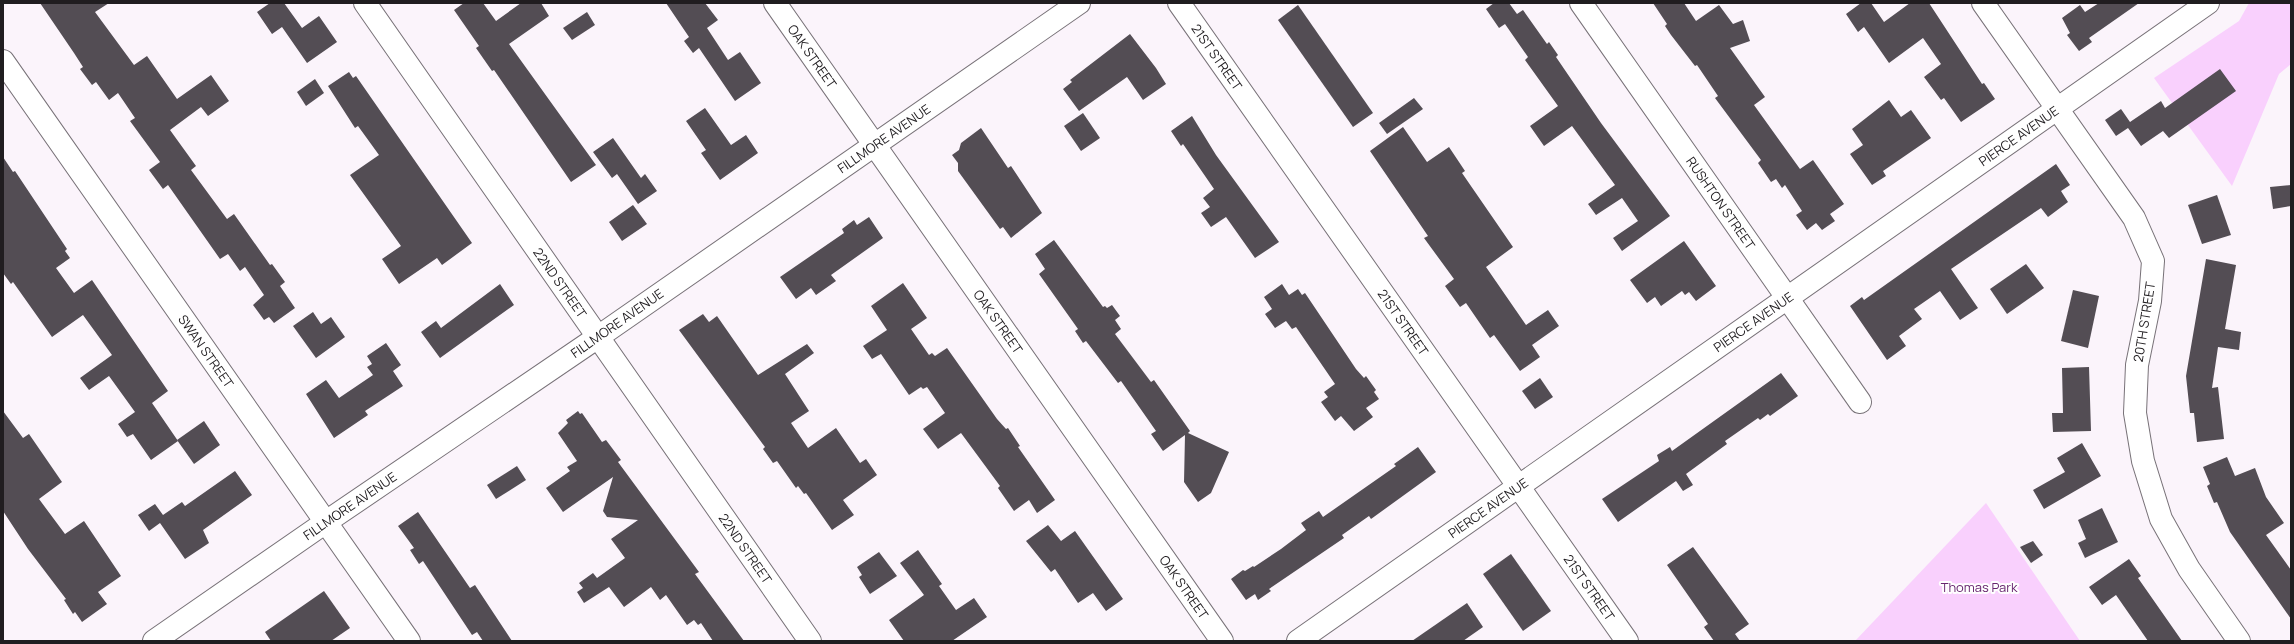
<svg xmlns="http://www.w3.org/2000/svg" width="2294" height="644" font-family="Manrope,sans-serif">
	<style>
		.green { fill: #f9d0fd }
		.building { fill: #534d54 }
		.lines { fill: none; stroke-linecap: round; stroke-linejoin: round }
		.street-casing { stroke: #787278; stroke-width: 24 }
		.secondary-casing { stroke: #787278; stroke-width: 24 }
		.street { stroke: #fff; stroke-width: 22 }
		.secondary { stroke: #fff; stroke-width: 22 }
		.labels { text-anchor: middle; stroke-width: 4; stroke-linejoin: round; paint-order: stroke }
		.street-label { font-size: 13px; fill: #201d20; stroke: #fff }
		.park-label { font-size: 13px; fill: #682670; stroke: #fff }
	</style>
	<rect width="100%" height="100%" fill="#fbf4fb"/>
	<g class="green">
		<polygon points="2249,3 2291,3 2291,64 2279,74 2232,186 2154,78 2239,21"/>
		<polygon points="1986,503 2080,641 1855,641"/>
	</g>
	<g class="building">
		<polygon points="40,3 109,3 95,12 134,65 147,56 177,99 211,75 229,101 208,116 201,107 170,130 196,166 191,170 227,219 234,214 270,265 272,264 285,282 280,286 295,308 274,323 269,317 264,320 253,305 264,295 245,267 240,271 228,254 220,259 168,185 163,189 149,170 160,162 130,121 135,118 118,93 109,100 96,82 92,85 80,69 83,67 74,53"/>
		<polygon points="270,3 284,3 302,28 319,16 337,42 307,63 282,27 272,34 257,12"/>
		<polygon points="464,3 483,3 496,21 521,3 541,3 549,16 509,44 596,165 571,182 494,70 492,71 476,48 479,46 454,10"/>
		<polygon points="666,3 705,3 718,20 707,28 728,60 740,52 761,83 735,101 699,48 693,53 684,41 689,37"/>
		<polygon points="1494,3 1509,3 1517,14 1523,10 1547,44 1549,42 1558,55 1556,57 1601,123 1670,216 1622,251 1613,238 1638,221 1622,198 1596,215 1588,204 1615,185 1572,126 1544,146 1530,126 1558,106 1525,60 1528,57 1505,24 1499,28 1486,9"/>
		<polygon points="1653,3 1684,3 1696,21 1719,5 1733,24 1743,20 1750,41 1730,48 1765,97 1754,105 1800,169 1813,160 1844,204 1830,214 1835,221 1822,230 1816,223 1807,230 1796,215 1802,211 1785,185 1782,188 1776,179 1771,182 1758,163 1761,160 1715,98 1718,96 1697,65 1695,66 1671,35 1665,26 1667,24"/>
		<polygon points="1861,3 1871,3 1884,22 1910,3 1929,3 1982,84 1984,83 1995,99 1961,122 1944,98 1941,100 1924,77 1941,64 1923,38 1889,63 1864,27 1858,32 1846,14"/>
		<polygon points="2099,3 2139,3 2089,38 2092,42 2079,51 2067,35 2070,33 2062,18 2080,5 2085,12"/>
		<polygon points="1298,5 1373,113 1353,127 1278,20"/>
		<polygon points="587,12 595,25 572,40 563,28"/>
		<polygon points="1130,34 1156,68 1166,84 1143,100 1127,77 1079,111 1063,89 1072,82 1070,80"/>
		<polygon points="2220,69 2236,91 2169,138 2163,131 2141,146 2128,128 2116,136 2105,120 2121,109 2130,122 2161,101 2165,108"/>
		<polygon points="349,72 353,78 356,76 472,243 442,265 437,258 399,284 382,259 401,246 350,175 379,155 358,126 355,128 328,86"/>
		<polygon points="315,79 324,93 306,106 297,92"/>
		<polygon points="1414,98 1423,109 1387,134 1379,123"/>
		<polygon points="1889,100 1901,117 1911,110 1931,138 1883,171 1886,176 1872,185 1850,154 1863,145 1852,129"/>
		<polygon points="705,108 731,145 746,135 758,153 720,180 701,153 706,150 686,121"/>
		<polygon points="1083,113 1100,138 1081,151 1064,126"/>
		<polygon points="1192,116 1216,155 1279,242 1255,258 1226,217 1211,227 1201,213 1210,207 1203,198 1214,189 1183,144 1181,146 1171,131"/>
		<polygon points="1403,127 1427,162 1449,147 1465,171 1462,173 1513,247 1486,267 1526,325 1548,310 1559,326 1532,345 1540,357 1520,371 1494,335 1490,338 1466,303 1460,307 1445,286 1454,279 1424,238 1428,236 1370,151"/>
		<polygon points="981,128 1008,168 1011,166 1042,213 1011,238 1003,227 1000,229 958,171 958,163 952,155 959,150 961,143"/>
		<polygon points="613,138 641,178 645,174 657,191 638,204 617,174 612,178 593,152"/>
		<polygon points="3,157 13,172 15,171 67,249 65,251 70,258 56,268 74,293 92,280 168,391 152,403 178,441 151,460 133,434 127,437 118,424 135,412 109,376 89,390 80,378 112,355 83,315 52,337 13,282 11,284 3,273"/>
		<polygon points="2056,164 2070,185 2061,191 2068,202 2048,217 2041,208 1951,269 1978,308 1960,320 1940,291 1914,309 1922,319 1899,336 1906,346 1887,360 1850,306 1862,297 1864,300"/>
		<polygon points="2291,185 2291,206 2273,209 2270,187"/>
		<polygon points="2217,195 2231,235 2202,244 2188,205"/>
		<polygon points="633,205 647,224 622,241 609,222"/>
		<polygon points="869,217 883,238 831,275 836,281 816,295 811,288 796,299 780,277 844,233 842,229 854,220 857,225"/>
		<polygon points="1054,240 1103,307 1105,306 1107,308 1112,305 1120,316 1115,320 1121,329 1115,334 1151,382 1154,380 1190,431 1188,433 1229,452 1211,493 1198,502 1184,482 1185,435 1163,451 1151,434 1156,431 1121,381 1118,383 1086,341 1083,343 1075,331 1078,329 1039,274 1045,269 1035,254"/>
		<polygon points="1684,241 1716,286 1696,301 1689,292 1685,295 1682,291 1661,306 1655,297 1647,303 1630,280"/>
		<polygon points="2206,259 2236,265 2225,329 2241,332 2239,350 2218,347 2212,388 2218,387 2224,439 2197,442 2194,413 2190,413 2186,376"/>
		<polygon points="2026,264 2044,288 2007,314 1990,289"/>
		<polygon points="903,283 927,318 911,329 929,355 932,353 935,356 947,348 997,419 1006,429 1008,428 1020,446 1018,447 1055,500 1037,513 1029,500 1014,511 998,488 1000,486 961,433 938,449 923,429 945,413 927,387 923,389 921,387 909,395 881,354 872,359 863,346 887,330 871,306"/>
		<polygon points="500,284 514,305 440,358 421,332 436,321 441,328"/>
		<polygon points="1282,284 1289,295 1298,289 1302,295 1305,293 1356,369 1364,378 1366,376 1376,390 1374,392 1379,399 1366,408 1373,417 1354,431 1341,416 1335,421 1321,402 1328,397 1324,392 1335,384 1296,327 1292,329 1286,321 1275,328 1265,314 1272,309 1264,297"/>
		<polygon points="2073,290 2099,296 2088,348 2061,341"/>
		<polygon points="313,312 321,324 331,317 345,337 316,358 293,326"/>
		<polygon points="703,314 709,322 717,316 758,375 807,344 814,353 785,374 809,411 791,423 808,448 836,428 860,463 866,459 877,475 843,500 854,515 832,530 806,493 804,494 798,486 796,488 777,461 773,463 763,449 765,447 679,330"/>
		<polygon points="386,343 401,365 393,371 403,386 365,411 368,415 334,438 306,394 326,380 339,398 373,375 367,367 372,364 367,356"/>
		<polygon points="2089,367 2091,431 2053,432 2052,413 2063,413 2062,368"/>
		<polygon points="1781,373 1798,396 1770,416 1768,414 1760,420 1758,418 1725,441 1727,444 1686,474 1693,485 1683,491 1676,481 1618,522 1602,499 1659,461 1657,455 1670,447 1672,451"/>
		<polygon points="1540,378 1553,397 1535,409 1522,391"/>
		<polygon points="3,411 23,438 29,434 62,482 39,499 65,534 84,521 121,576 98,592 107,604 82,622 75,612 73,614 64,600 66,599 28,549 3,511"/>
		<polygon points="578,411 580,414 582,413 602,442 606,440 621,460 618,462 699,572 695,574 744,641 713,641 701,623 698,625 694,620 687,625 666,595 660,600 651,587 624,607 609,587 584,603 577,592 583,588 579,583 593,573 597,578 625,558 611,539 638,520 607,517 603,511 613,477 563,512 546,488 570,471 567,467 577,461 558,433 568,423 566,420"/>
		<polygon points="204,421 220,445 194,464 177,440"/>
		<polygon points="2082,443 2101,476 2044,509 2033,490 2065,472 2057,458"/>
		<polygon points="1418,447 1436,472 1371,519 1369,516 1342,535 1344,538 1269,589 1271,591 1258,600 1255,594 1246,600 1231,579 1243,570 1245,571 1253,566 1254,567 1281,549 1306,530 1301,523 1319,511 1323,517 1396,466 1394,464"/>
		<polygon points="2227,457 2235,476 2255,468 2266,497 2284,523 2266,535 2291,570 2291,619 2230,532 2217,502 2214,503 2207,486 2210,484 2203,467"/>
		<polygon points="517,466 526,480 496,499 487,485"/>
		<polygon points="235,471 252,495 203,530 209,543 185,559 160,523 149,531 138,515 155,504 163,515 182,502 185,506"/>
		<polygon points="2102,508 2118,542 2085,558 2078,543 2086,539 2078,520"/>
		<polygon points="418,512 470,588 475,585 512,641 483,641 477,632 472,635 423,561 419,564 410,550 414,548 398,526"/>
		<polygon points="1048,525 1061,541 1075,531 1123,599 1106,611 1093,593 1078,603 1055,569 1051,572 1026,541"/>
		<polygon points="2033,541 2043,555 2031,563 2020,547"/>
		<polygon points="1693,547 1749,624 1735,634 1740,641 1714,641 1704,627 1708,624 1667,565"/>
		<polygon points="918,550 942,584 939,586 956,610 974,598 987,617 952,641 904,641 889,620 924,595 900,563"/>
		<polygon points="879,552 897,576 870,594 859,577 862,575 857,567"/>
		<polygon points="1511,554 1551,611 1523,631 1483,574"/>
		<polygon points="2129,559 2141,576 2138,578 2182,641 2148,641 2116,595 2102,605 2089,587"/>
		<polygon points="324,591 350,628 331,641 271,641 265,632"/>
		<polygon points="1467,603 1483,627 1463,641 1412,641"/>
	</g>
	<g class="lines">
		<defs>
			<g id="street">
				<path id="s1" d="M365 3 810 641"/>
				<path id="s2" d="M775 3 1222 641"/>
				<path id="s3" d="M1179 3 1627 641"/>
				<path id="s4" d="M1581 3 1860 402"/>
				<polyline points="1983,3 2134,218 2153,261 2150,301 2137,365 2135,413 2143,461 2161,519 2189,569 2239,641"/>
				<path id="s5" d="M3 61 409 641"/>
				<path id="s6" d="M598 337 1079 3"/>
				<path id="s7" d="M1298 641 2208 3"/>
			</g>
			<g id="secondary">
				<path id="s8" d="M154 641 326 522 598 337"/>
			</g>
		</defs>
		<use href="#street" class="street-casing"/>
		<use href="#secondary" class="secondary-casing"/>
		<use href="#street" class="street"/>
		<use href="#secondary" class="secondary"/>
	</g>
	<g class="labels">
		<g class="street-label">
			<text dy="5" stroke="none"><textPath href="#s2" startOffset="65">OAK STREET</textPath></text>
			<text dy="5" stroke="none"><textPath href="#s3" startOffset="66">21ST STREET</textPath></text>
			<text dy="5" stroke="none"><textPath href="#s7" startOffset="880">PIERCE AVENUE</textPath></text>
			<text dy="5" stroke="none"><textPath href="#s6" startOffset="348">FILLMORE AVENUE</textPath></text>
			<text dy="5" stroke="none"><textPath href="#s4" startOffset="244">RUSHTON STREET</textPath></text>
			<text dy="5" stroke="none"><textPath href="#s1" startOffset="341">22ND STREET</textPath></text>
			<text dy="5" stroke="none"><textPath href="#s2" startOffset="389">OAK STREET</textPath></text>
			<text dy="5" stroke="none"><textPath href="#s3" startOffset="390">21ST STREET</textPath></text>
			<text dy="5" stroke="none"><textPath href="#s7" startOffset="556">PIERCE AVENUE</textPath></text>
			<text transform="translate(2144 322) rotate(-81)" y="5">20TH STREET</text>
			<text transform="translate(617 323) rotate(-35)" y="5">FILLMORE AVENUE</text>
			<text dy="5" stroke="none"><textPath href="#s5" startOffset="354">SWAN STREET</textPath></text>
			<text dy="5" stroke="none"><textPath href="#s8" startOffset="238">FILLMORE AVENUE</textPath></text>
			<text dy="5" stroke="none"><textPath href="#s7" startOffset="232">PIERCE AVENUE</textPath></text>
			<text dy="5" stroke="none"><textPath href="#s1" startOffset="665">22ND STREET</textPath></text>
			<text dy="5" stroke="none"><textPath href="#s2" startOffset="713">OAK STREET</textPath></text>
			<text dy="5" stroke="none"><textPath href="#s3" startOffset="714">21ST STREET</textPath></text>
		</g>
		<g class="park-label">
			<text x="1979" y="592">Thomas Park</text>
		</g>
	</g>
	<rect width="2294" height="644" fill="none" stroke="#201d20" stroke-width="8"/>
</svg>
